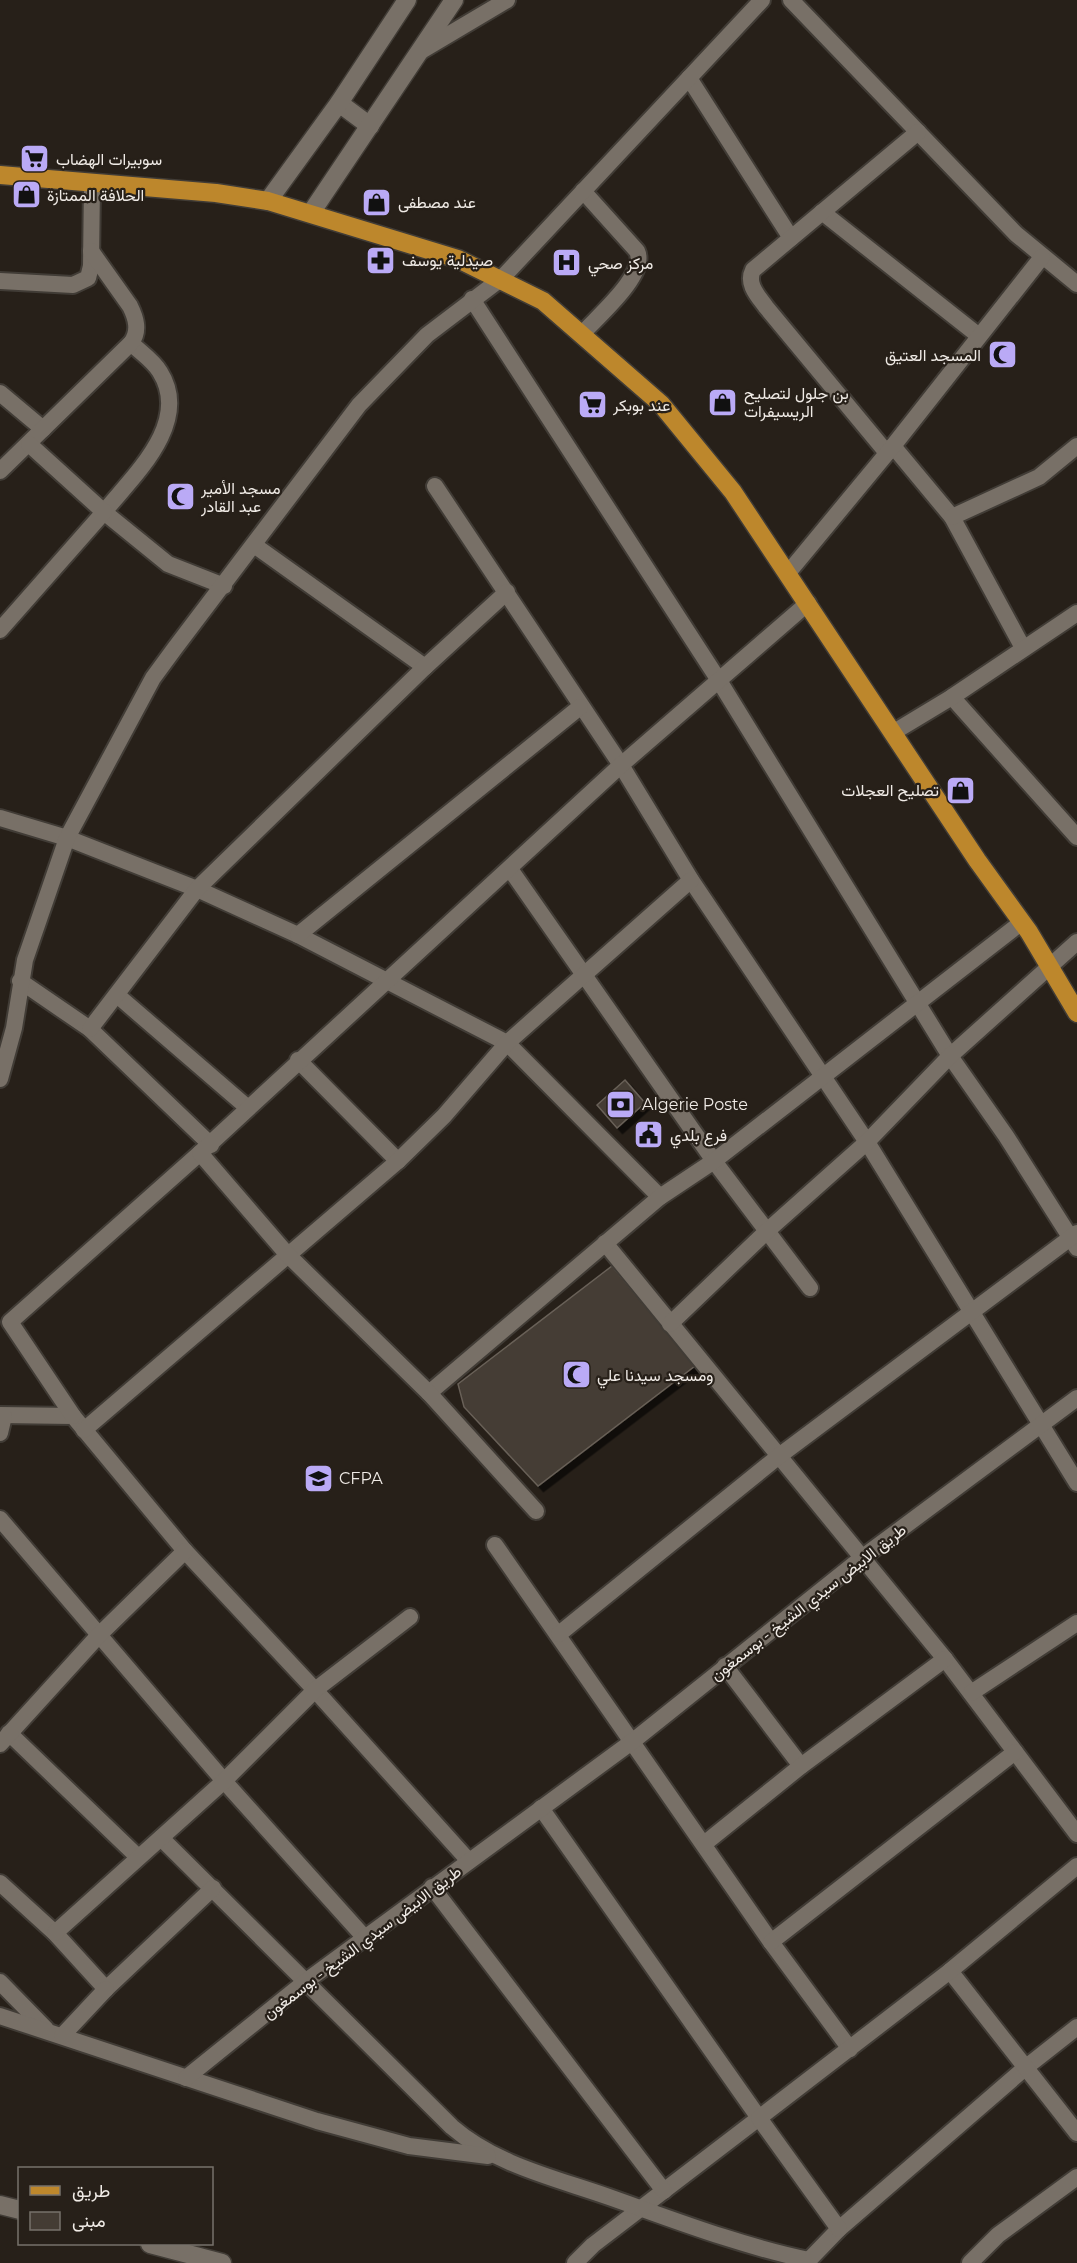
<svg xmlns="http://www.w3.org/2000/svg" width="1077" height="2263" font-family="Montserrat,Vazirmatn,sans-serif">
	<style>
		.building { fill: #443c34; stroke: #696158; stroke-width: 1.5; filter: url(#shadow) }
		.lines { fill: none; stroke-linecap: round; stroke-linejoin: round }
		.street-casing { stroke: #413c36; stroke-width: 20 }
		.secondary-casing { stroke: #413c36; stroke-width: 21 }
		.primary-casing { stroke: #413c36; stroke-width: 21 }
		.street { stroke: #787067; stroke-width: 16 }
		.secondary { stroke: #787067; stroke-width: 18 }
		.primary { stroke: #bd872c; stroke-width: 18 }
		.labels { text-anchor: middle; stroke-width: 4.5; stroke-linejoin: round; paint-order: stroke }
		.poi-label { font-size: 16px; fill: #f0ebe6; stroke: #272019; text-anchor: start }
		.street-label { font-size: 16px; fill: #f0ebe6; stroke: #272019 }
	</style>
	<defs>
		<filter id="shadow"><feDropShadow dx="5.5" dy="5.5" stdDeviation="0" flood-color="#0009"/></filter>
	</defs>
	<rect width="100%" height="100%" fill="#272019"/>
	<g class="building">
		<polygon points="625,1080 645,1103 617,1128 597,1105"/>
		<polygon points="612,1266 695,1366 538,1486 464,1407 458,1384"/>
	</g>
	<g class="lines">
		<defs>
			<g id="street">
				<polyline points="791,0 1016,234 1077,284"/>
				<polyline points="421,51 507,0"/>
				<polyline points="689,78 791,238"/>
				<polyline points="822,212 979,336"/>
				<polyline points="0,281 73,285 88,278 91,266 92,183"/>
				<polyline points="472,299 718,679 950,1056 1006,1136 1077,1248"/>
				<path d="M582 334C597 317 648 274 637 251L583 191"/>
				<path d="M131 343C140 352 154 361 160 372 192 423 133 476 104 512L168 564 224 586"/>
				<polyline points="0,393 43,429"/>
				<polyline points="893,446 952,517 1023,648"/>
				<path d="M887 453 766 307C758 296 746 284 753 270L918 132"/>
				<path d="M0 471 131 343C140 331 136 318 130 306L91 251"/>
				<polyline points="435,486 621,765 691,880 867,1142 1077,1483"/>
				<polyline points="952,517 1039,477 1077,446"/>
				<polyline points="254,545 425,667"/>
				<polyline points="788,573 893,446 1042,257"/>
				<polyline points="0,630 104,512 29,444"/>
				<polyline points="952,697 1077,837"/>
				<polyline points="894,732 952,697 1077,613"/>
				<polyline points="0,818 67,838 197,889 298,935 507,1043 660,1197"/>
				<polyline points="510,869 714,1161 810,1288"/>
				<polyline points="298,935 580,707"/>
				<polyline points="20,981 90,1029 211,1145"/>
				<polyline points="117,995 248,1108"/>
				<polyline points="90,1029 197,889 425,667 507,592"/>
				<polyline points="298,1060 398,1161"/>
				<polyline points="0,1079 14,1028 25,960 67,838 153,678 175,648 359,405 427,335 502,278 762,0"/>
				<polyline points="605,1243 945,1659 1077,1834"/>
				<polyline points="670,1324 767,1231 867,1142 950,1056 1077,942"/>
				<polyline points="429,1393 660,1197 714,1161 1022,922"/>
				<polyline points="0,1415 73,1416 185,1551 315,1690 469,1861"/>
				<polyline points="73,1416 10,1322 200,1153"/>
				<polyline points="84,1430 398,1161 444,1116 507,1043 691,880"/>
				<polyline points="0,1433 4,1416"/>
				<polyline points="536,1511 429,1393 287,1254 200,1153 621,765 808,603"/>
				<polyline points="0,1519 224,1781 365,1938"/>
				<polyline points="495,1545 771,1942 850,2049"/>
				<polyline points="559,1634 779,1456 1077,1233"/>
				<polyline points="725,1666 801,1766"/>
				<polyline points="971,1693 1077,1623"/>
				<polyline points="9,1733 138,1857"/>
				<polyline points="0,1744 99,1635 185,1551"/>
				<polyline points="541,1808 759,2118 593,2245 575,2263"/>
				<path d="M161 1838 452 2127C496 2165 555 2178 609 2197 674 2220 741 2246 809 2260L839 2229 1025 2068 1077 2027"/>
				<polyline points="704,1844 801,1766 945,1659"/>
				<polyline points="0,1883 55,1933 106,1989 213,1888"/>
				<polyline points="432,1887 664,2191"/>
				<polyline points="55,1933 224,1781 315,1690 410,1617"/>
				<polyline points="771,1942 1015,1752"/>
				<polyline points="950,1971 1077,2133"/>
				<polyline points="0,1982 46,2029"/>
				<polyline points="0,2016 317,2121 409,2146 488,2156"/>
				<polyline points="62,2036 106,1989"/>
				<polyline points="186,2078 305,1982 633,1741 863,1557 1077,1398"/>
				<polyline points="839,2229 759,2118 950,1971 1077,1866"/>
				<polyline points="970,2263 998,2235 1077,2177"/>
			</g>
			<g id="secondary">
				<polyline points="339,103 370,126"/>
				<polyline points="268,201 339,103 407,0"/>
				<polyline points="311,213 454,0"/>
				<polyline points="0,2205 20,2210"/>
				<polyline points="150,2244 222,2263"/>
			</g>
			<polyline id="primary" points="0,175 216,193 268,201 458,259 543,301 661,404 733,492 977,860 1029,932 1077,1013"/>
		</defs>
		<use href="#street" class="street-casing"/>
		<use href="#secondary" class="secondary-casing"/>
		<use href="#primary" class="primary-casing"/>
		<use href="#street" class="street"/>
		<use href="#secondary" class="secondary"/>
		<use href="#primary" class="primary"/>
	</g>
	<defs>
		<symbol id="supermarket-square" viewBox="-11 -11 22 22"><rect x="-9" y="-9" width="18" height="18" rx="4" fill="#baaaf6" stroke="#272019"/><path d="M-6-5.5h2.5l.6 2H6L4.5 2H-2.5L-4.4-4H-6ZM-1.5 3.2a1.3 1.3 0 1 0 .1 0ZM3 3.2a1.3 1.3 0 1 0 .1 0Z" fill="#111"/></symbol>
		<symbol id="shop-square" viewBox="-11 -11 22 22"><rect x="-9" y="-9" width="18" height="18" rx="4" fill="#baaaf6" stroke="#272019"/><path d="M-5-2.5h2.3a2.7 3.5 0 0 1 5.4 0H5L5.5 6h-11ZM-1.5-2.5h3a1.5 2.3 0 0 0-3 0Z" fill="#111"/></symbol>
		<symbol id="pharmacy-square" viewBox="-11 -11 22 22"><rect x="-9" y="-9" width="18" height="18" rx="4" fill="#baaaf6" stroke="#272019"/><path d="M-2-6h4v4h4v4h-4v4h-4v-4h-4v-4h4Z" fill="#111"/></symbol>
		<symbol id="hospital-square" viewBox="-11 -11 22 22"><rect x="-9" y="-9" width="18" height="18" rx="4" fill="#baaaf6" stroke="#272019"/><path d="M-5-5h3v3.5h4V-5h3V5h-3V1.5h-4V5h-3Z" fill="#111"/></symbol>
		<symbol id="mosque-square" viewBox="-11 -11 22 22"><rect x="-9" y="-9" width="18" height="18" rx="4" fill="#baaaf6" stroke="#272019"/><path d="M3.5-4.9A6 6 0 1 0 3.5 4.9A5 5 0 1 1 3.5-4.9Z" fill="#111"/></symbol>
		<symbol id="bank-square" viewBox="-11 -11 22 22"><rect x="-9" y="-9" width="18" height="18" rx="4" fill="#baaaf6" stroke="#272019"/><path d="M-6-4H6V4H-6ZM0-2.3a2.3 2.3 0 1 0 0 4.6a2.3 2.3 0 1 0 0-4.6Z" fill="#111"/></symbol>
		<symbol id="civic-square" viewBox="-11 -11 22 22"><rect x="-9" y="-9" width="18" height="18" rx="4" fill="#baaaf6" stroke="#272019"/><path d="M-.6-6.5H3V-4.5H.6V-3L4-1V1h2V6H-6V1h2V-1L-.6-3ZM-1.2 2.5V6h2.4V2.5Z" fill="#111"/></symbol>
		<symbol id="university-square" viewBox="-11 -11 22 22"><rect x="-9" y="-9" width="18" height="18" rx="4" fill="#baaaf6" stroke="#272019"/><path d="M0-5L7-2L0 1L-7-2ZM-4 1L0 2.5L4 1V4Q0 6-4 4Z" fill="#111"/></symbol>
	</defs>
	<g fill-rule="evenodd">
		<use href="#supermarket-square" x="18" y="142" width="33" height="33"/>
		<use href="#shop-square" x="10" y="178" width="33" height="33"/>
		<use href="#shop-square" x="360" y="186" width="33" height="33"/>
		<use href="#pharmacy-square" x="364" y="244" width="33" height="33"/>
		<use href="#hospital-square" x="550" y="246" width="33" height="33"/>
		<use href="#mosque-square" x="986" y="338" width="33" height="33"/>
		<use href="#shop-square" x="706" y="386" width="33" height="33"/>
		<use href="#supermarket-square" x="576" y="388" width="33" height="33"/>
		<use href="#mosque-square" x="164" y="480" width="33" height="33"/>
		<use href="#shop-square" x="944" y="774" width="33" height="33"/>
		<use href="#bank-square" x="604" y="1088" width="33" height="33"/>
		<use href="#civic-square" x="632" y="1118" width="33" height="33"/>
		<use href="#mosque-square" x="560" y="1358" width="33" height="33"/>
		<use href="#university-square" x="302" y="1462" width="33" height="33"/>
	</g>
	<g class="labels">
		<g class="poi-label">
			<text x="56" y="165">سوبيرات الهضاب</text>
			<text x="47" y="201">الحلافة الممتازة</text>
			<text x="398" y="208">عند مصطفى</text>
			<text x="402" y="266">صيدلية يوسف</text>
			<text x="588" y="269">مركز صحي</text>
			<text x="981" y="361" text-anchor="end">المسجد العتيق</text>
			<text x="744" y="399">بن جلول لتصليح<tspan x="744" dy="18">الريسيفرات</tspan></text>
			<text x="613" y="411">عند بوبكر</text>
			<text x="201" y="494">مسجد الأمير<tspan x="201" dy="18">عبد القادر</tspan></text>
			<text x="939" y="796" text-anchor="end">تصليح العجلات</text>
			<text x="642" y="1110">Algerie Poste</text>
			<text x="670" y="1141">فرع بلدي</text>
			<text x="597" y="1381">ومسجد سيدنا علي</text>
			<text x="339" y="1484">CFPA</text>
		</g>
		<g class="street-label">
			<text transform="translate(808 1602) rotate(-38)" y="6">طريق الابيض سيدي الشيخ - بوسمغون</text>
			<text transform="translate(362 1942) rotate(-37)" y="6">طريق الابيض سيدي الشيخ - بوسمغون</text>
		</g>
	</g>
	<rect x="18" y="2167" width="195" height="78" fill="#272019" stroke="#77716b" stroke-width="1.5"/>
	<rect x="30" y="2186" width="30" height="9" fill="#bd872c" stroke="#77716b" stroke-width="1.5"/>
	<text x="72" y="2197" font-size="18" fill="#f0ebe6">طريق</text>
	<rect x="30" y="2212" width="30" height="18" fill="#443c34" stroke="#77716b" stroke-width="1.5"/>
	<text x="72" y="2227" font-size="18" fill="#f0ebe6">مبنى</text>
</svg>
